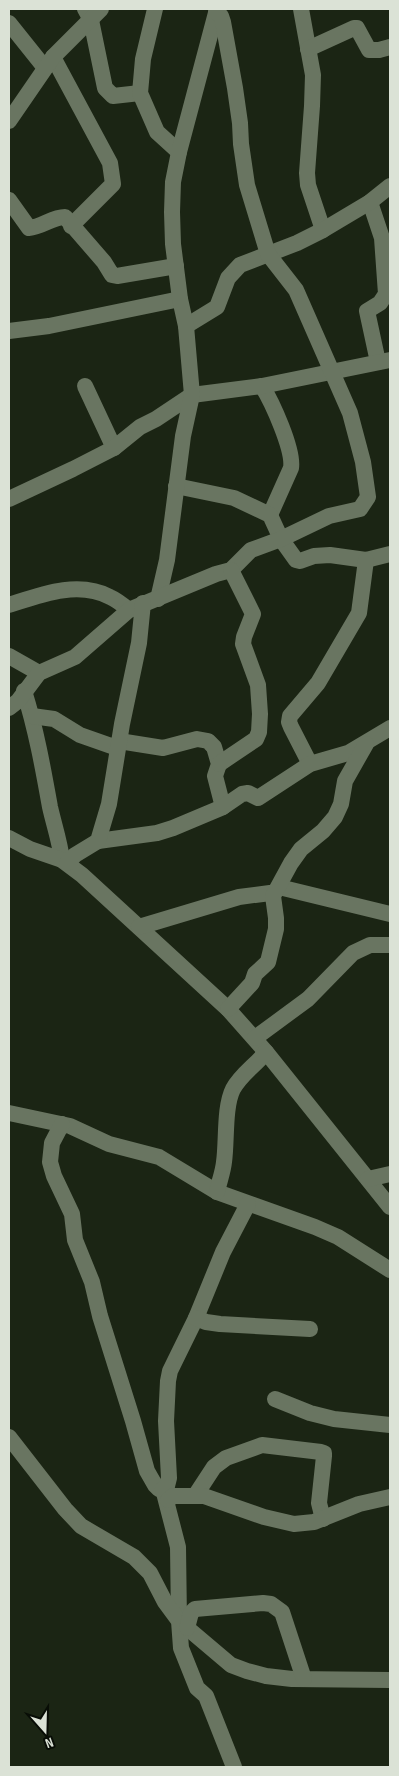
<svg xmlns="http://www.w3.org/2000/svg" width="399" height="1776" font-family="'Sofia Sans Condensed',sans-serif">
	<style>
		.lines { fill: none; stroke-linecap: round; stroke-linejoin: round }
		.street { stroke: #697561; stroke-width: 16 }
	</style>
	<rect width="100%" height="100%" fill="#1b2514"/>
	<g class="lines">
		<g class="street">
			<polyline points="85,9 91,20 105,88 113,96 140,93"/>
			<polyline points="155,9 143,59 140,93 157,132 179,152"/>
			<polyline points="301,9 313,75 312,106 307,173 308,185 323,230"/>
			<polyline points="9,23 45,68"/>
			<polyline points="308,49 354,28 357,28 369,50 379,50 390,47"/>
			<polyline points="53,57 110,163 113,184 71,226"/>
			<polyline points="9,121 53,57 101,9"/>
			<path d="M9 200 29 228C42 227 52 217 65 217L104 262 112 275 117 276 176 266"/>
			<polyline points="370,202 382,238 386,294 380,303 367,311 378,362"/>
			<polyline points="186,326 217,307 228,278 240,265 297,243 323,230 370,202 390,186"/>
			<polyline points="9,331 49,326 180,299"/>
			<polyline points="85,386 114,448"/>
			<path d="M262 386C272 402 294 450 291 468L270 515"/>
			<polyline points="176,486 234,498 270,515 281,539 296,560 300,561 314,556 330,555 366,560 390,554"/>
			<polyline points="9,499 73,469 114,448 140,427 156,419 192,395 262,386 390,360"/>
			<polyline points="158,599 167,560 183,436 192,395 186,326 180,299 173,244 172,212 173,182 179,152 217,9"/>
			<path d="M9 605C40 595 78 580 110 597 117 600 123 605 129 610"/>
			<polyline points="9,656 39,673"/>
			<path d="M24 691C36 729 43 768 50 807 54 825 60 842 62 860"/>
			<polyline points="9,708 18,701 39,673 75,657 129,610 216,574 231,570 251,550 281,539 329,516 360,509 368,497 363,462 350,413 296,290 268,254 247,185 241,144 240,123 235,88 223,22 221,16 216,12"/>
			<polyline points="32,716 54,719 80,735 117,748"/>
			<polyline points="119,741 163,748 197,739 208,741 214,747 219,764 215,776 223,807"/>
			<polyline points="219,764 256,739 259,732 260,714 258,685 243,644 244,637 253,614 231,570"/>
			<polyline points="310,764 291,727 289,722 290,716 318,683 359,613 366,560"/>
			<polyline points="9,838 30,849 62,860 82,875 228,1009 266,1052 390,1207"/>
			<polyline points="98,841 157,833 173,828 223,807 242,794 248,793 258,798 310,764 348,753 390,728"/>
			<polyline points="67,863 75,855 98,841 109,804 122,724 139,643 143,603"/>
			<polyline points="279,887 390,914"/>
			<polyline points="139,927 239,897 270,893 273,896"/>
			<polyline points="228,1009 252,983 255,974 268,962 276,929 276,918 273,896 291,863 301,849 323,831 335,817 341,804 345,781 366,744"/>
			<polyline points="255,1038 308,999 353,953 370,945 390,945"/>
			<polyline points="9,1113 70,1126 109,1144 159,1157 217,1192 315,1227 338,1237 390,1270"/>
			<polyline points="62,1124 52,1143 50,1162 54,1176 72,1214 75,1240 92,1282 100,1316 133,1421 147,1471 155,1485 159,1489 163,1489"/>
			<polyline points="368,1179 390,1174"/>
			<path d="M217 1192C219 1182 223 1172 224 1162 227 1141 224 1107 233 1089 241 1074 256 1065 266 1052"/>
			<polyline points="248,1204 223,1252 196,1318 170,1371 168,1381 166,1421 169,1478 167,1486 163,1489 178,1547 179,1621 231,1665 247,1671 266,1676 292,1679 390,1680"/>
			<polyline points="196,1318 206,1322 220,1324 310,1329"/>
			<polyline points="275,1399 310,1413 334,1419 390,1425"/>
			<polyline points="9,1437 65,1509 81,1526 134,1557 150,1573 165,1602 179,1621 181,1648 197,1688 206,1696 234,1767"/>
			<polyline points="195,1496 214,1467 226,1458 262,1445 321,1452 324,1453 324,1456 319,1503 323,1519"/>
			<polyline points="168,1500 173,1496 204,1496 264,1517 294,1524 314,1522 359,1504 390,1497"/>
			<polyline points="187,1628 191,1613 195,1609 263,1603 271,1604 282,1612 304,1679"/>
		</g>
	</g>
	<rect width="399" height="1776" fill="none" stroke="#dbe2d6" stroke-width="20"/>
	<g transform="translate(45 1731) rotate(160)" stroke="#080d06" stroke-width="4" paint-order="stroke">
	<path d="M0-4L9 19L0 12L-9 19Z" fill="#dbe2d6"/>
	<text y="-8" font-size="14" font-weight="bold" text-anchor="middle" fill="#dbe2d6">N</text>
	</g>
</svg>
